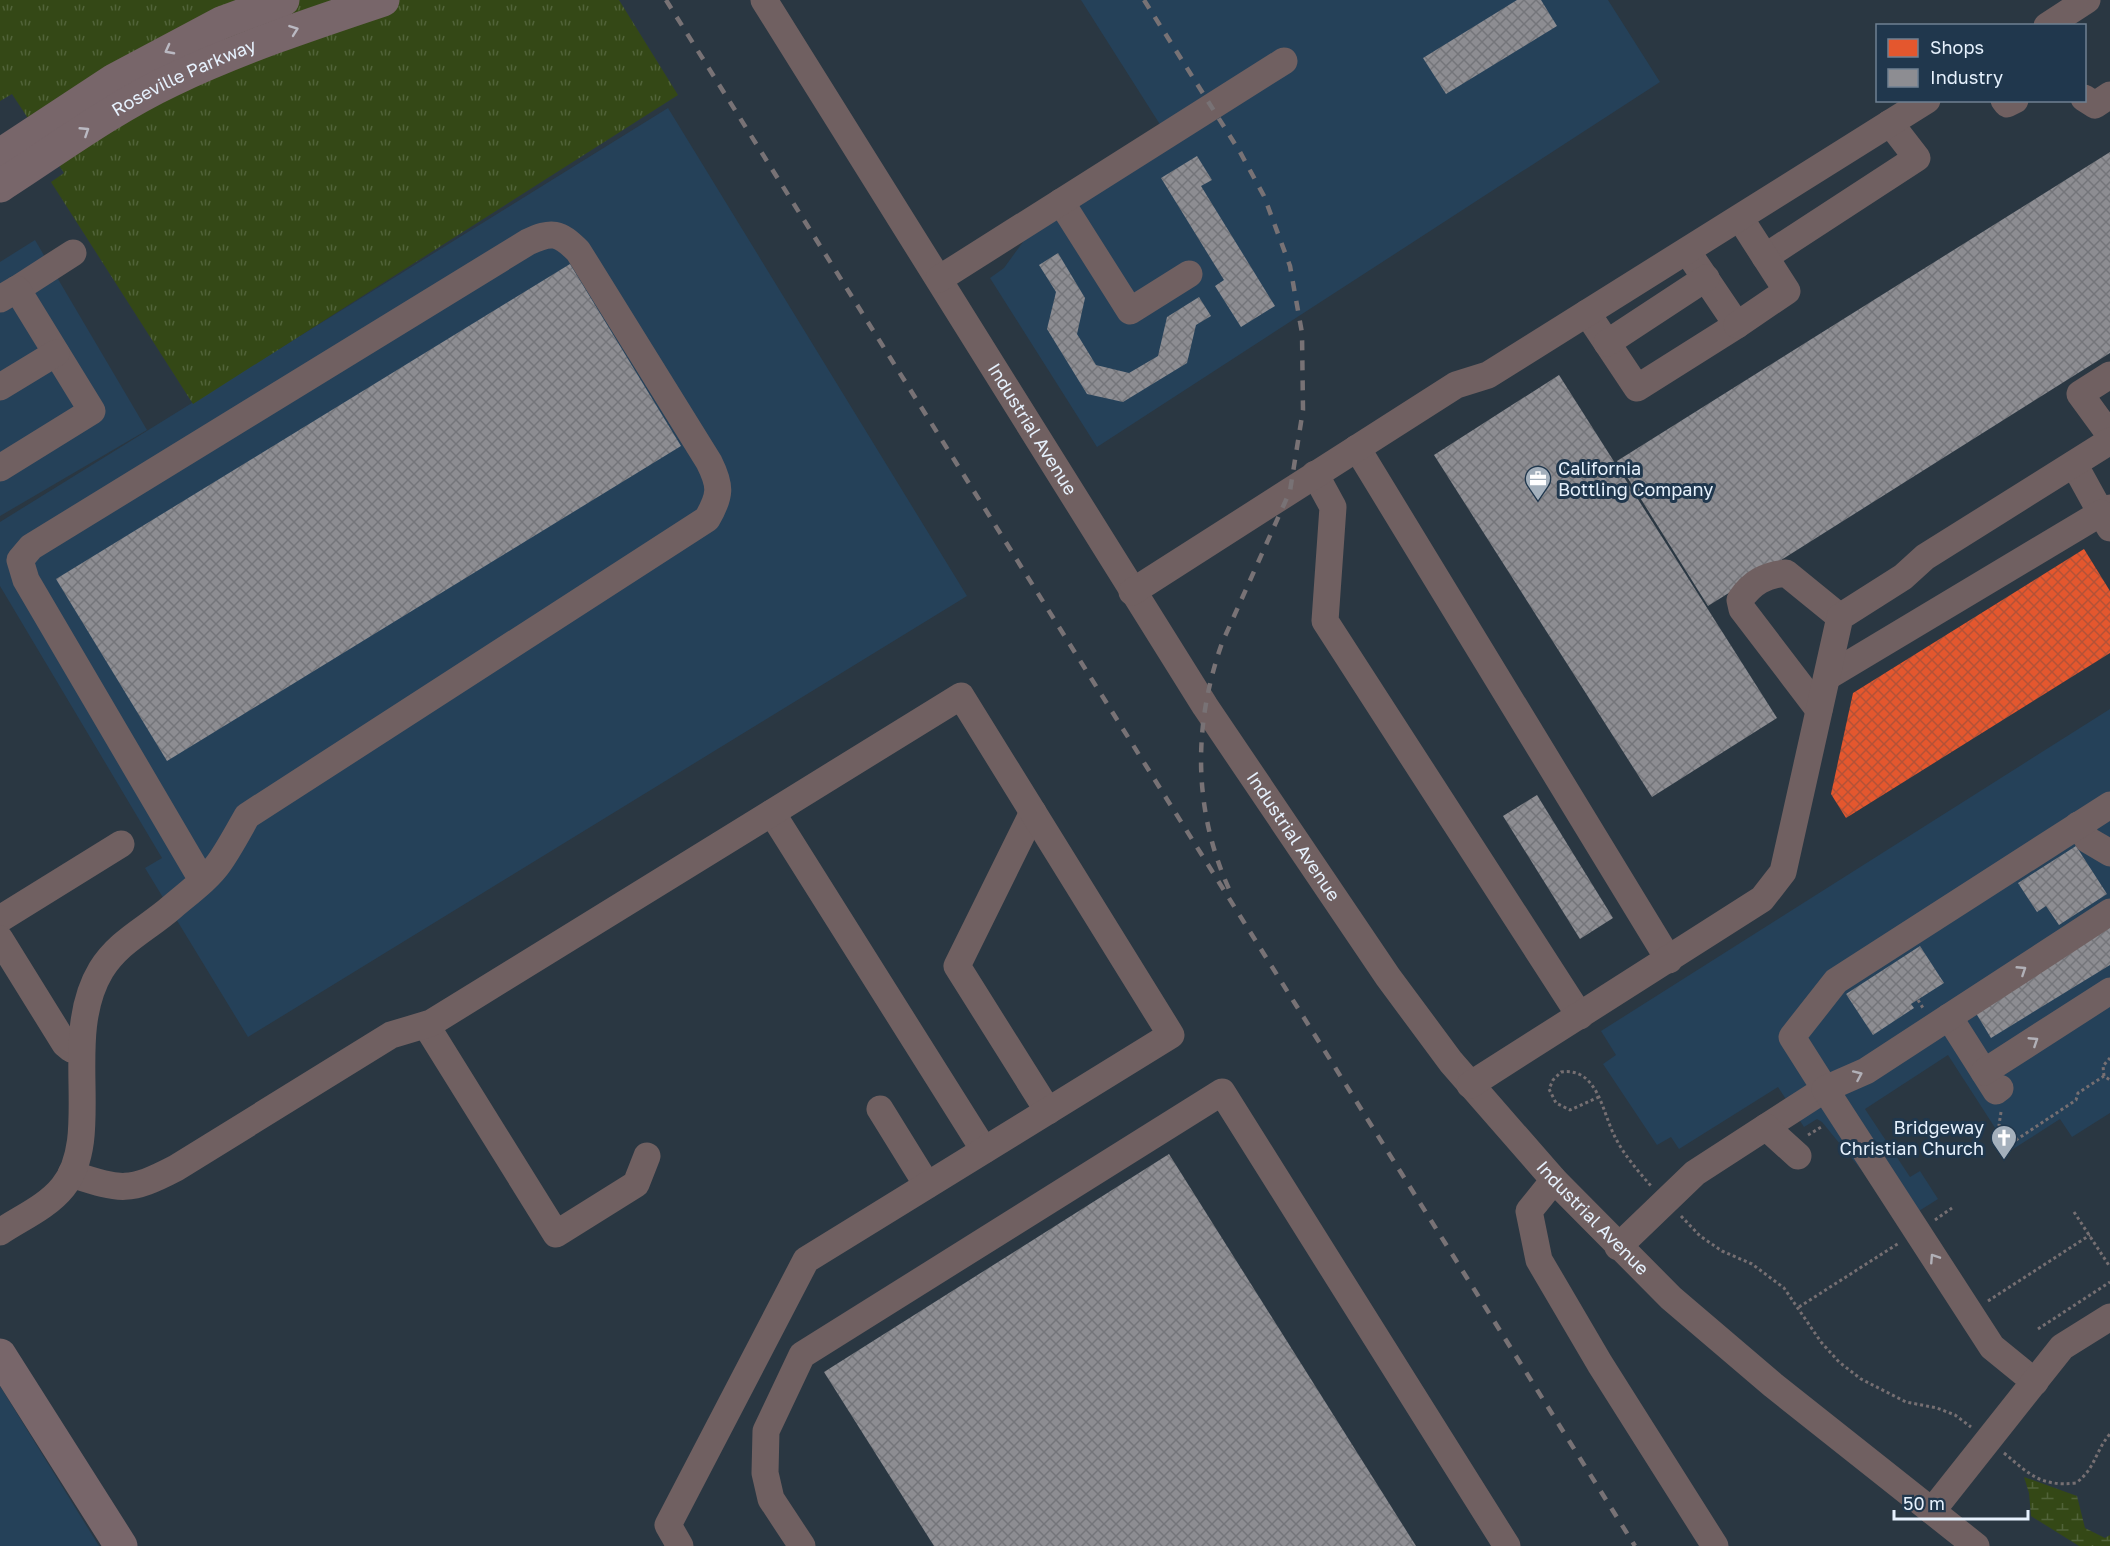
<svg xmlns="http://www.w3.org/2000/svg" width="2110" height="1546" font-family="'Golos Text',sans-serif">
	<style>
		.built { fill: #254159 }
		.grass { fill: url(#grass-tufts) }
		.wetland { fill: url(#wetland-marsh) }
		.shops { fill: url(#shops-cross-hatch) }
		.industry { fill: url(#industry-cross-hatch) }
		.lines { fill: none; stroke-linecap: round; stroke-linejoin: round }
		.path { stroke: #766f72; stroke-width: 3; stroke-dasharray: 3 3; stroke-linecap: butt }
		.minor { stroke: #706061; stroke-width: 27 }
		.major { stroke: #78666a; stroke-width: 33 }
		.rail { stroke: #787275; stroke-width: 4.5; stroke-dasharray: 10 10; stroke-linecap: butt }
		.oneway { stroke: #bab9c2 }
		.oneway2 { stroke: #b1b0b7 }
		.labels { text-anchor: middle; stroke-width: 6; stroke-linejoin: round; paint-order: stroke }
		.street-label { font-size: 18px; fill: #e6f1fd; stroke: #20374d }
		.poi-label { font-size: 18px; fill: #e6f1fd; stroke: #20374d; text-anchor: start }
	</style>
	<defs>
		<pattern id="grass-tufts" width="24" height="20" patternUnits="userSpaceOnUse" patternTransform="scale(1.5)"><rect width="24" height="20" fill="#344816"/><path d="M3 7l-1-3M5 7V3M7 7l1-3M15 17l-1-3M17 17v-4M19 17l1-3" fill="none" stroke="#516339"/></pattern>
		<pattern id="wetland-marsh" width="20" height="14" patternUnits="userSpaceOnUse" patternTransform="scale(1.5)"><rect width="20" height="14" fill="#344816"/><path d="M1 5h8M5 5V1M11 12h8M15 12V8" fill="none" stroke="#516339"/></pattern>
		<pattern id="shops-cross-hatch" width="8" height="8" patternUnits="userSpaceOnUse" patternTransform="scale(1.5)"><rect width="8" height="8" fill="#e4572e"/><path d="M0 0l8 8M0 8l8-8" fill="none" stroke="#b45237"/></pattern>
		<pattern id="industry-cross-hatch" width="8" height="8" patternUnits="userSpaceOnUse" patternTransform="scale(1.5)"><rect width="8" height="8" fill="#8d8d92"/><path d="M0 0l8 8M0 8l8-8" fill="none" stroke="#74757a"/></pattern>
	</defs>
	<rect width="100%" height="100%" fill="#2a3742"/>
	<g class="built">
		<polygon points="1081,0 1608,0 1660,82 1097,447 990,278 1004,268 1025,239 1173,145"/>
		<polygon points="668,108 967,596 248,1037 145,868 162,858 0,586 0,522"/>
		<polygon points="35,240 147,430 0,516 0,262"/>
		<polygon points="2110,709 2110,1113 2072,1137 2060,1119 2010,1151 1948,1055 1865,1109 1910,1177 1920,1171 1938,1199 1903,1221 1822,1122 1817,1119 1804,1127 1778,1087 1679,1149 1671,1137 1657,1145 1603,1064 1616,1055 1601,1031"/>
		<polygon points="0,1386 99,1546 0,1546"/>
	</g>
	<polygon class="grass" points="0,0 619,0 678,95 193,404 51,182 64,173 12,94 0,101"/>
	<polygon class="wetland" points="2024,1477 2077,1496 2085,1528 2105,1538 2110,1535 2110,1546 2079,1546 2031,1516 2029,1493"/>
	<polygon class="shops" points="2084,549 2110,591 2110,653 1846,818 1831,794 1853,693"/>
	<g class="industry">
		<polygon points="1517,0 1541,0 1557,26 1446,94 1423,58"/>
		<polygon points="2110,152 2110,353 1708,606 1617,461"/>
		<polygon points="1197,156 1212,180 1201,186 1275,306 1241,327 1215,286 1224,280 1161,178"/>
		<polygon points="1058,253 1085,298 1077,334 1096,365 1129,373 1158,356 1167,317 1199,297 1211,316 1196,325 1187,363 1123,402 1087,394 1047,329 1056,292 1039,265"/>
		<polygon points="570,264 681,446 167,761 56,579"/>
		<polygon points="1559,375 1777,718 1652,797 1434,455"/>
		<polygon points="1537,795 1613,918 1580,939 1503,816"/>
		<polygon points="2076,846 2107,894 2059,925 2046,906 2037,912 2018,883"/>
		<polygon points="2110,920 2110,965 1991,1038 1971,1005"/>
		<polygon points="1920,946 1944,983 1911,1004 1914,1008 1873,1035 1846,994"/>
		<polygon points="1169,1154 1416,1546 934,1546 824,1372"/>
	</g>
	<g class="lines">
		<g class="path">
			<polyline points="1918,1000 1923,1008"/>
			<polyline points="2104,1076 2103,1066 2110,1058"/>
			<path d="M1599 1097 1570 1110 1556 1103 1549 1089 1553 1080 1561 1072C1598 1067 1602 1112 1615 1137 1624 1155 1638 1171 1651 1186"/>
			<polyline points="2001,1112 1999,1125 2010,1144 2076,1100 2078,1093 2104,1076 2110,1080"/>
			<polyline points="1808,1135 1823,1126"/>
			<polyline points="2074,1212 2110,1267"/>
			<polyline points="1681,1216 1700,1236 1722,1251 1752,1264 1784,1288 1821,1342 1839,1362 1861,1379 1906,1402 1937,1408 1955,1415 1971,1427"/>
			<polyline points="1935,1220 1952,1208"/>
			<polyline points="1988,1301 2090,1235"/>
			<polyline points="1799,1307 1899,1243"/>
			<polyline points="2038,1329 2110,1282"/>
			<path d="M2004 1453C2029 1474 2041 1487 2076 1483 2096 1468 2095 1451 2110 1434"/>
		</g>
		<g class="minor">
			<path id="s1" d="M764 0 1205 706 1388 977 1451 1062 1554 1180 1671 1298 1773 1385 1976 1546"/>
			<polyline points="2047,26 2087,0"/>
			<polyline points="2084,98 2095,105 2110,95"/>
			<polyline points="2004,100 2007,104 2015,100"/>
			<polyline points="1061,202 1130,311 1189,274"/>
			<polyline points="1765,257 1917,158 1890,123"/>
			<polyline points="939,279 1284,61"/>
			<polyline points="17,289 73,253"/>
			<polyline points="0,299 17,289 92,411 0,468"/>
			<polyline points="1587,313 1637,388 1737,325 1687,251"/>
			<polyline points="1737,325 1787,291 1740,218"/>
			<polyline points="1607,343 1706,278"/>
			<polyline points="2110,375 2080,394 2110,435"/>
			<polyline points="0,387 56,353"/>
			<polyline points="1357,448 1669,960"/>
			<polyline points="2074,464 2101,513 2110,508"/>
			<polyline points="1315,474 1333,507 1325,621 1580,1016"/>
			<polyline points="1132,592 1456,385 1488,375 1927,100"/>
			<polyline points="1827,677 2101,513 2110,528"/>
			<path d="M1819 710 1742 609 1740 600C1752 582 1766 575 1786 573L1840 617"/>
			<polyline points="1033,812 957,966 1048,1111"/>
			<polyline points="772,813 984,1150"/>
			<polyline points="2078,825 2088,840 2110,853"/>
			<polyline points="0,919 121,844"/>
			<polyline points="0,939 65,1044 71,1049 80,1049"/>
			<polyline points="1949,1017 1996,1091 2000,1088"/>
			<polyline points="426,1025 556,1234 636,1184 647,1156"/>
			<polyline points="1984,1072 2110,991"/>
			<polyline points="1470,1085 1762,899 1783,872 1840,617 1903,577 1925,557 2110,441"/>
			<polyline points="880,1109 927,1185"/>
			<polyline points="1766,1127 1825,1089 1792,1037 1836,981 2110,805"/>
			<path d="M71 1174C121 1190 128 1193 176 1168L391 1035 431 1023 961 696 1171 1035 806 1260 668 1525 680 1546"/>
			<polyline points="1554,1180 1529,1211 1539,1260 1600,1364 1715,1546"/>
			<path d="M0 1232C21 1218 47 1207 63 1187 104 1136 60 1038 101 970 119 941 147 929 172 907 187 894 208 879 219 863 229 849 238 832 247 816L707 519C721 495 721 486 709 462L578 251C559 232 552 231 528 242L31 547 20 560 26 580 202 880"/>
			<polyline points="1618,1247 1695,1173 1766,1127 1798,1156"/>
			<polyline points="2035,1382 1992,1347 1825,1089 1866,1071 2110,912"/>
			<polyline points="1932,1511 2062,1347 2110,1317"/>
			<polyline points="802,1546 771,1499 765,1473 766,1431 802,1355 1222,1092 1507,1546"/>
		</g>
		<g class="major">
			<polyline points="0,155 114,80 221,23 283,0"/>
			<path id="s2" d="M0 186C56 150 111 109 170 81 239 48 311 24 383 0"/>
			<polyline points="0,1355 121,1546"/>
		</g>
		<g class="rail">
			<polyline points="666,0 1635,1546"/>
			<path d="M1144 0 1240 152 1264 196 1290 266 1302 333 1303 410 1290 491 1222 643C1193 725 1193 809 1229 889"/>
		</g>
	</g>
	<defs><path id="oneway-chevron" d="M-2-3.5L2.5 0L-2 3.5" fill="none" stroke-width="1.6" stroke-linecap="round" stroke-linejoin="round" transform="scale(1.5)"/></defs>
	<g class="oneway">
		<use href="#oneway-chevron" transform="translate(294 30) rotate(-20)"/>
		<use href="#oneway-chevron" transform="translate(169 50) rotate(152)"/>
		<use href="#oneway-chevron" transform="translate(85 131) rotate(-33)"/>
	</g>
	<g class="oneway2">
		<use href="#oneway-chevron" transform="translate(2022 970) rotate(-33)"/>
		<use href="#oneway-chevron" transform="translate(2034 1041) rotate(-33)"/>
		<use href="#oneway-chevron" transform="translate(1858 1075) rotate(-24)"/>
		<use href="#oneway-chevron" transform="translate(1934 1258) rotate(-123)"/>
	</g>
	<defs>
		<symbol id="office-pin" viewBox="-11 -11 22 30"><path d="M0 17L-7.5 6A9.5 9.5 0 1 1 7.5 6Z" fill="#a4b0bc" stroke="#20374d"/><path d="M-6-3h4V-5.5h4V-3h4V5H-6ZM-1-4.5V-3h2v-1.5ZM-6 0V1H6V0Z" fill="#fff"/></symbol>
		<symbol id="church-pin" viewBox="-11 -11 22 30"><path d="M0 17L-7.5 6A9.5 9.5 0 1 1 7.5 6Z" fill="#a4b0bc" stroke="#20374d"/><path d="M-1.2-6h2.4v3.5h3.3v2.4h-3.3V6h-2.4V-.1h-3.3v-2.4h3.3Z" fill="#fff"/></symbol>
	</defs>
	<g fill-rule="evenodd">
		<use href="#office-pin" x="1523" y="464" width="30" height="40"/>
		<use href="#church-pin" x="1989" y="1123" width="30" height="40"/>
	</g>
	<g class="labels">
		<g class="street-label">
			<text dy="6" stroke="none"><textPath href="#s2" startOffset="214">Roseville Parkway</textPath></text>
			<text dy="6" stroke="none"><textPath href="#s1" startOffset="506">Industrial Avenue</textPath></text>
			<text dy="6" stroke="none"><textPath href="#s1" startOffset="990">Industrial Avenue</textPath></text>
			<text dy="6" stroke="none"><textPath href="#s1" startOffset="1476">Industrial Avenue</textPath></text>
		</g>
		<g class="poi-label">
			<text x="1558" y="475">California<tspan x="1558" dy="21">Bottling Company</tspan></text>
			<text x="1984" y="1134" text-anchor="end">Bridgeway<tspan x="1984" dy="21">Christian Church</tspan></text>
		</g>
	</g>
	<rect x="1876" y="24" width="210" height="78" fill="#20374d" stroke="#6f8193" stroke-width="1.5"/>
	<rect x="1888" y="39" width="30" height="18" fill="#e4572e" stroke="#6f8193" stroke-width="1.5"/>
	<text x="1930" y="54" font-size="18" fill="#e6f1fd">Shops</text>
	<rect x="1888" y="69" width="30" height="18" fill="#8d8d92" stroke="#6f8193" stroke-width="1.5"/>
	<text x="1930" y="84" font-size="18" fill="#e6f1fd">Industry</text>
	<path d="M1894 1510v9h134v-9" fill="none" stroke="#e6f1fd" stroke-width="3"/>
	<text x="1903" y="1510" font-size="18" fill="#e6f1fd" stroke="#20374d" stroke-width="4.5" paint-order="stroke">50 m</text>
</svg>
